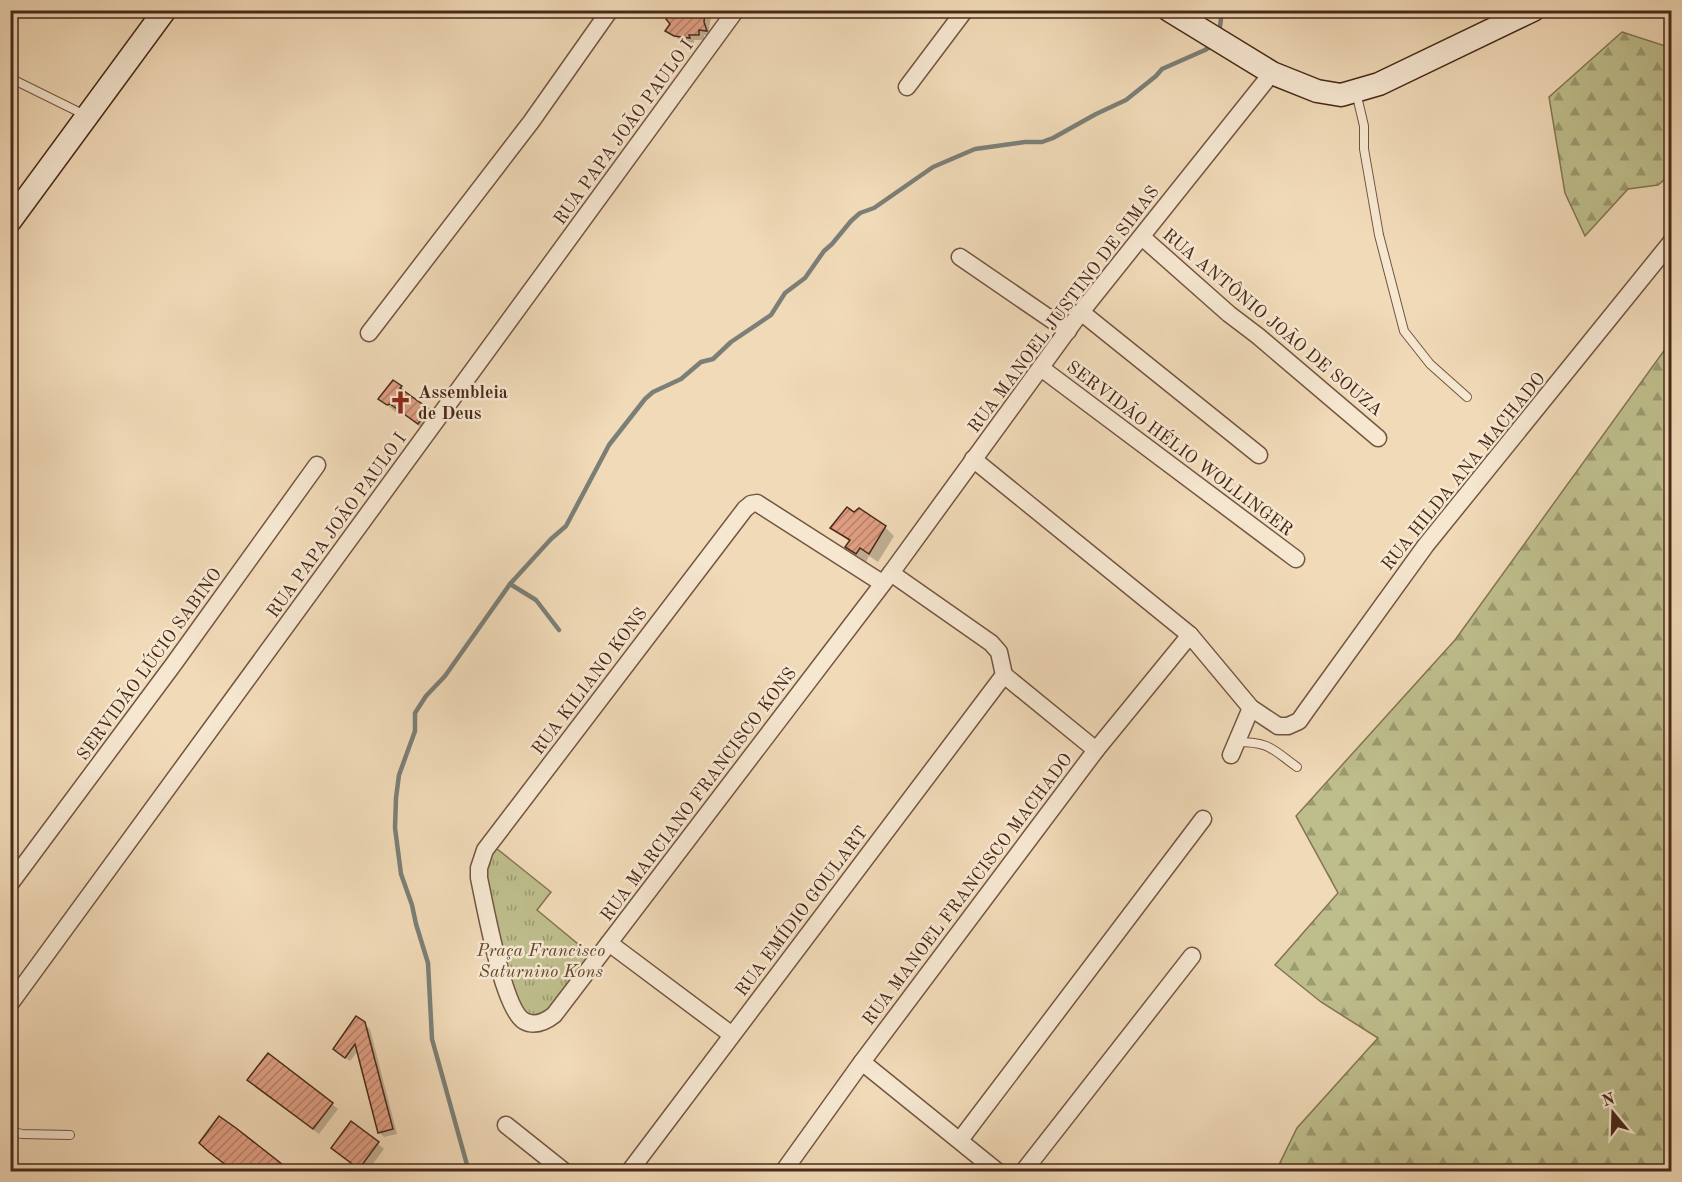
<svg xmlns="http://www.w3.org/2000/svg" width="1682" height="1182" font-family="'Old Standard TT',serif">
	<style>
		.forest { fill: url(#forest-firs); stroke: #847452; stroke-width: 1.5 }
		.park { fill: url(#park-tufts); stroke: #847452; stroke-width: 1.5 }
		.shadow { fill: #0003 }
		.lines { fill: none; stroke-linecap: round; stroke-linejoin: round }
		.stream { stroke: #7b7f77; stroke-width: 4.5 }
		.building { fill: url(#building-hatch); stroke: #492918; stroke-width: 1.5 }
		.lane-casing { stroke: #735540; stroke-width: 10 }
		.street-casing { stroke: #735540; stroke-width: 19 }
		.secondary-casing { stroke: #492918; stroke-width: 25 }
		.lane { stroke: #f6e7d1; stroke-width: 8 }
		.street { stroke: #f6e7d1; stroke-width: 16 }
		.secondary { stroke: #f6e7d1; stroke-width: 22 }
		.labels { text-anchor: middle; stroke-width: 5; stroke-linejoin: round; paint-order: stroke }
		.street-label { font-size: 18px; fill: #492918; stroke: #f6e7d1 }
		.poi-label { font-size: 18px; font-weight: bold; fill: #492918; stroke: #f6e7d1; text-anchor: start }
		.park-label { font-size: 18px; font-style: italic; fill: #60472f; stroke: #f6e7d1 }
	</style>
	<defs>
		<pattern id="forest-firs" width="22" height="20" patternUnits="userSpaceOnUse" patternTransform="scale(1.5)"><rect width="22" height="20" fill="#bebe8c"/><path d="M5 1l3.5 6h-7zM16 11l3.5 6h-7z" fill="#9c9a71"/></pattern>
		<pattern id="park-tufts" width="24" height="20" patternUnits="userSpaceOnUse" patternTransform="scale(1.5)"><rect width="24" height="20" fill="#bebe8c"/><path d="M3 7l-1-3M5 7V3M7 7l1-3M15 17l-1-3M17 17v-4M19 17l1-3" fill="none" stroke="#9c9a71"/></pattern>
		<pattern id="building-hatch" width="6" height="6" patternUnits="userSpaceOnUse" patternTransform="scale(1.5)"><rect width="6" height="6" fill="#df9e83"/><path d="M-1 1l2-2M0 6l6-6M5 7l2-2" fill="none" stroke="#b7816a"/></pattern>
	</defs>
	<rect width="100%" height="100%" fill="#f1dab8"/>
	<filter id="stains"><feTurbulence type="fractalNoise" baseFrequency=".00333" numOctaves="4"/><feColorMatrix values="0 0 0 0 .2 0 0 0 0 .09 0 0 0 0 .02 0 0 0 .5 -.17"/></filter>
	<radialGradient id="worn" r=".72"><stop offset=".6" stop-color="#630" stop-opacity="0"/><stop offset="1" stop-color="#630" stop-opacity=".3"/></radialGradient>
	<g class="forest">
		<polygon points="1622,32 1665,46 1671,40 1671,174 1658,185 1628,189 1585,236 1565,193 1549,97"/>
		<polygon points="1671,341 1671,1171 1276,1171 1297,1128 1378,1038 1321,1002 1275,965 1338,893 1296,816 1455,640"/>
	</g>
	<polygon class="park" points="496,848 551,892 537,910 590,954 550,1010 534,1018 524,1014 517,1004 484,875 486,864"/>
	<g class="shadow">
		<polygon points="705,11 711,17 709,29 711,36 704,35 704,40 694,40 694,43 681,41 667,30 675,13"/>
		<polygon points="401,387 409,397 437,419 427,432 400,412 397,413 380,399"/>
		<polygon points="859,510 885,527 894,536 878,562 869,556 866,562 856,555 847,547 850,542 832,528"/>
		<polygon points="364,1024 370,1029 397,1134 384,1137 379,1132 358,1051 350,1061 340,1054"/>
		<polygon points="255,1085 332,1104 338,1109 319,1134"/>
		<polygon points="352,1123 384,1149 367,1172 363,1172 339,1153"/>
	</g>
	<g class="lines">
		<g class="stream">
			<polyline points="1220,27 1222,10"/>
			<polyline points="510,584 536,600 559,630"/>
			<polyline points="469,1172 432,1039 428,963 416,924 412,905 401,874 395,828 396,798 399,775 415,731 415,713 426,696 445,676 510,584 551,539 566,526 609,445 645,399 653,392 681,379 701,362 713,359 731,342 771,315 785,293 805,278 824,251 832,244 851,221 860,213 874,208 933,167 975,149 1025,142 1042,142 1053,138 1096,114 1126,100 1156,76 1162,69 1205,50 1213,45"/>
		</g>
	</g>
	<g class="building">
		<polygon points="705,10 704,22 707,31 699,30 699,35 689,35 690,38 674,36 665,31 670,24 666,19 675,11"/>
		<polygon points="393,380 402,386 400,388 429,409 418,424 390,404 387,405 378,399"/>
		<polygon points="847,507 854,512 859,508 886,526 869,554 860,548 856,554 845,547 850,540 830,528"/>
		<polygon points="356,1016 365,1022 393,1129 378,1133 355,1044 345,1058 333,1049"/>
		<polygon points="268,1053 333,1103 313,1129 247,1080"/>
		<polygon points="219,1116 236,1128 292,1172 235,1172 209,1152 199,1143"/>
		<polygon points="351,1121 379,1142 359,1169 331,1148"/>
	</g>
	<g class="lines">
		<defs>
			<g id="lane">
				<polyline points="10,78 85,115"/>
				<polyline points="1356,92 1364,126 1364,149 1379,235 1404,331 1430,364 1467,397"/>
				<path d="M1237 742C1270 742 1272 749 1297 767"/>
				<polyline points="10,1131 22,1134 70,1135"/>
			</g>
			<g id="street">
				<polyline points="907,87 965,10"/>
				<polyline points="1142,237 1229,314 1258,336 1378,438"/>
				<polyline points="960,257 1068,331"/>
				<polyline points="1081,312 1259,455"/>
				<polyline points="369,333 531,122 610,10"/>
				<polyline points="1041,368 1296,559"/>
				<polyline points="973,459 1190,635 1251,708 1278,726 1288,726 1299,721 1306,711 1426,545 1672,241"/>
				<polyline points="891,573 991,643 999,652 1004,675"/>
				<path d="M882 583 757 503 751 504 745 509 485 850 479 868V878C485 905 503 1009 524 1021 535 1027 545 1022 554 1015L891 573 1081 312 1272 73"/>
				<polyline points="1004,675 1096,750"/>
				<polyline points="1231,755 1251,708"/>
				<polyline points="10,884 173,665 317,465"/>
				<polyline points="609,943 732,1035"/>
				<polyline points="10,1004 736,10"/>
				<polyline points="862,1062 998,1172"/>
				<polyline points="506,1125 565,1172"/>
				<polyline points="960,1140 1203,819"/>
				<polyline points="629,1172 1004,675"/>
				<polyline points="783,1172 862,1062 1096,750 1190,635"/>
				<polyline points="1023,1172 1192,956"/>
			</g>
			<g id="secondary">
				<polyline points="1169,10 1272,73 1317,91 1341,95 1379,84 1533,10"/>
				<polyline points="10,221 165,10"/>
			</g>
		</defs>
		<use href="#lane" class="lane-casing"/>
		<use href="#street" class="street-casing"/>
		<use href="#secondary" class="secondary-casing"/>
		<use href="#lane" class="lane"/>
		<use href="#street" class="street"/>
		<use href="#secondary" class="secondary"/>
	</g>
	<defs>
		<symbol id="church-bare" viewBox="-9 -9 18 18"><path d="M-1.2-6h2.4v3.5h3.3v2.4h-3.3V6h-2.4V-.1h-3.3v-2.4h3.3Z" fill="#8f2418" stroke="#f6e7d1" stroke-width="2.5" paint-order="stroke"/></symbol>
	</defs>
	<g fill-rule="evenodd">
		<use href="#church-bare" x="384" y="386" width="33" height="33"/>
	</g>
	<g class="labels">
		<g class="street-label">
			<text transform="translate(623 132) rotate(-54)" y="6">RUA PAPA JOÃO PAULO I</text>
			<text transform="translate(1063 309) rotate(-53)" y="6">RUA MANOEL JUSTINO DE SIMAS</text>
			<text transform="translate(1273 322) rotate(40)" y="6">RUA ANTÔNIO JOÃO DE SOUZA</text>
			<text transform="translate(1180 448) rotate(37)" y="6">SERVIDÃO HÉLIO WOLLINGER</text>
			<text transform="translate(1463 471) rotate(-51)" y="6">RUA HILDA ANA MACHADO</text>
			<text transform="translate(336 525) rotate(-54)" y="6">RUA PAPA JOÃO PAULO I</text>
			<text transform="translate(149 664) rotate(-54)" y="6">SERVIDÃO LÚCIO SABINO</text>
			<text transform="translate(589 681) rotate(-53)" y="6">RUA KILIANO KONS</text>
			<text transform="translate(698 794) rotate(-53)" y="6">RUA MARCIANO FRANCISCO KONS</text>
			<text transform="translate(967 889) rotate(-53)" y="6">RUA MANOEL FRANCISCO MACHADO</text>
			<text transform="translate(801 911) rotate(-53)" y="6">RUA EMÍDIO GOULART</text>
		</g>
		<g class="poi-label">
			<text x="418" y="398">Assembleia<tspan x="418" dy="21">de Deus</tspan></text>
		</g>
		<g class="park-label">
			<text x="541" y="956">Praça Francisco<tspan x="541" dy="21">Saturnino Kons</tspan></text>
		</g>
	</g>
	<rect width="1682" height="1182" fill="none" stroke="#f1dab8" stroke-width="36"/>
	<rect x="12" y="12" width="1658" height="1158" fill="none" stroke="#492918" stroke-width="3"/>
	<rect x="18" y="18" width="1646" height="1146" fill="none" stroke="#492918" stroke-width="1.5"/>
	<g transform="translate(1613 1113) rotate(341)" stroke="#f6e7d1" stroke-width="4.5" paint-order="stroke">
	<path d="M0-4.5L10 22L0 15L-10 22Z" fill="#492918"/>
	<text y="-9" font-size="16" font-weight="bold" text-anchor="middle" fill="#492918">N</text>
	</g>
	<rect width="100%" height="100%" filter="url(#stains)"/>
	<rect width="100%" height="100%" fill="url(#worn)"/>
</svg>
